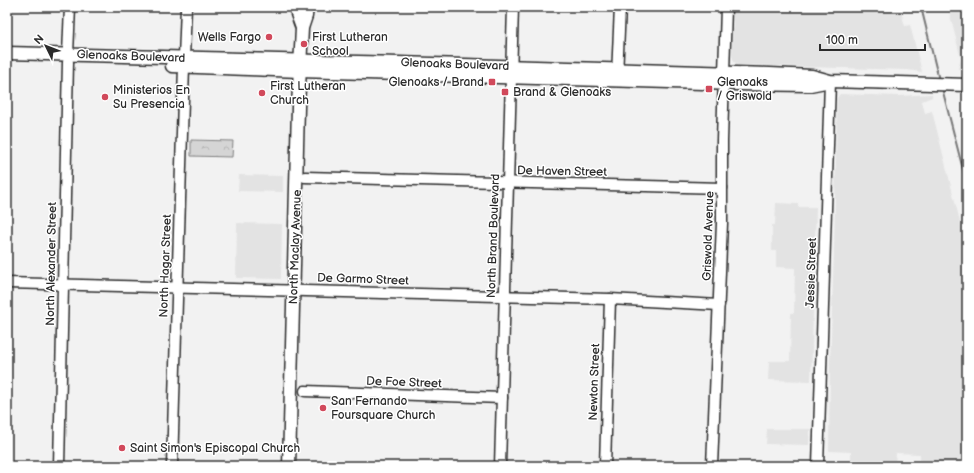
<svg xmlns="http://www.w3.org/2000/svg" width="974" height="473" font-family="'Balsamiq Sans',sans-serif">
	<style>
		.built { fill: #e3e3e3 }
		.park { fill: url(#park-crowns); stroke: #808080 }
		.lines { fill: none; stroke-linecap: round; stroke-linejoin: round }
		.stream { stroke: #787878; stroke-width: 2 }
		.minor-casing { stroke: #2b2b2b; stroke-width: 13 }
		.major-casing { stroke: #2b2b2b; stroke-width: 15 }
		.minor { stroke: #fff; stroke-width: 10 }
		.major { stroke: #fff; stroke-width: 12 }
		.poi-dot { fill: #d1495b; stroke: #fff; stroke-width: 1.5 }
		.labels { text-anchor: middle; stroke-width: 3; stroke-linejoin: round; paint-order: stroke }
		.poi-label { font-size: 12px; fill: #2b2b2b; stroke: #fff; text-anchor: start }
		.street-label { font-size: 12px; fill: #2b2b2b; stroke: #fff }
	</style>
	<defs>
		<pattern id="park-crowns" width="20" height="18" patternUnits="userSpaceOnUse"><rect width="20" height="18" fill="#d5d5d5"/><path d="M2 6a3 3 0 1 1 6 0M12 15a3 3 0 1 1 6 0" fill="none" stroke="#b7b7b7"/></pattern>
	</defs>
	<rect width="100%" height="100%" fill="#f2f2f2"/>
	<filter id="ink" filterUnits="userSpaceOnUse"><feTurbulence type="fractalNoise" baseFrequency=".025" numOctaves="2"/><feDisplacementMap in="SourceGraphic" scale="8" xChannelSelector="R" yChannelSelector="G"/><feConvolveMatrix kernelMatrix="1 2 1 2 8 2 1 2 1" color-interpolation-filters="sRGB"/></filter>
	<g filter="url(#ink)">
		<g class="built">
			<polygon points="733,7 904,7 905,11 901,12 905,26 910,25 922,72 907,70 738,65 734,62 732,56"/>
			<polygon points="948,7 967,7 967,72 964,72 964,69 958,69 961,59"/>
			<polygon points="840,94 899,96 932,94 932,97 922,101 925,113 932,111 967,249 967,466 920,466 920,454 896,453 895,466 851,466 851,452 829,451 830,364 834,252 837,98"/>
			<polygon points="239,175 283,176 283,192 238,191"/>
			<polygon points="776,203 798,204 798,207 816,207 811,381 768,380 769,361 790,361 791,313 794,313 795,268 776,267 776,251 772,251 772,225 775,225"/>
			<polygon points="237,223 282,224 281,279 236,278"/>
			<polygon points="767,429 810,429 809,445 766,444"/>
		</g>
		<polygon class="park" points="191,140 233,141 232,157 191,156"/>
		<g class="lines">
			<g class="stream">
				<polyline points="921,7 939,80"/>
				<polyline points="942,88 967,185"/>
			</g>
			<defs>
				<g id="minor">
					<polyline points="68,54 70,7"/>
					<polyline points="184,58 186,7"/>
					<polyline points="617,76 620,7"/>
					<polyline points="305,177 722,188"/>
					<polyline points="7,283 497,296 610,299 719,305"/>
					<polyline points="305,391 502,398"/>
					<polyline points="59,466 68,62"/>
					<polyline points="172,466 184,66"/>
					<polyline points="500,466 513,7"/>
					<polyline points="605,466 610,299"/>
					<polyline points="712,466 722,223 722,141 726,7"/>
					<polyline points="818,466 830,81"/>
				</g>
				<g id="major">
					<polyline points="298,7 297,14 302,28"/>
					<path d="M7 53C261 59 516 66 770 74L812 76 830 81 967 85"/>
					<polyline points="172,66 300,71 736,84 810,85 825,82"/>
					<polyline points="289,466 298,107 302,28 306,16 307,7"/>
				</g>
			</defs>
			<use href="#minor" class="minor-casing"/>
			<use href="#major" class="major-casing"/>
			<use href="#minor" class="minor"/>
			<use href="#major" class="major"/>
		</g>
	</g>
	<g class="poi-dot">
		<circle cx="269" cy="37" r="4"/>
		<circle cx="304" cy="44" r="4"/>
		<rect x="488" y="78" width="8" height="8" rx="2"/>
		<rect x="705" y="85" width="8" height="8" rx="2"/>
		<rect x="501" y="88" width="8" height="8" rx="2"/>
		<circle cx="262" cy="93" r="4"/>
		<circle cx="105" cy="97" r="4"/>
		<circle cx="323" cy="408" r="4"/>
		<circle cx="122" cy="448" r="4"/>
	</g>
	<g class="labels">
		<g class="poi-label">
			<text x="261" y="41" text-anchor="end">Wells Fargo</text>
			<text x="312" y="41">First Lutheran<tspan x="312" dy="14">School</tspan></text>
			<text x="484" y="86" text-anchor="end">Glenoaks / Brand</text>
			<text x="717" y="86">Glenoaks<tspan x="717" dy="14">/ Griswold</tspan></text>
			<text x="270" y="90">First Lutheran<tspan x="270" dy="14">Church</tspan></text>
			<text x="113" y="94">Ministerios En<tspan x="113" dy="14">Su Presencia</tspan></text>
			<text x="513" y="96">Brand &amp; Glenoaks</text>
			<text x="331" y="405">San Fernando<tspan x="331" dy="14">Foursquare Church</tspan></text>
			<text x="130" y="452">Saint Simon's Episcopal Church</text>
		</g>
		<g class="street-label">
			<text transform="translate(131 56) rotate(2)" y="4">Glenoaks Boulevard</text>
			<text transform="translate(455 64) rotate(2)" y="4">Glenoaks Boulevard</text>
			<text transform="translate(562 171) rotate(1)" y="4">De Haven Street</text>
			<text transform="translate(493 236) rotate(-88)" y="4">North Brand Boulevard</text>
			<text transform="translate(708 236) rotate(-88)" y="4">Griswold Avenue</text>
			<text transform="translate(295 247) rotate(-88)" y="4">North Maclay Avenue</text>
			<text transform="translate(51 264) rotate(-89)" y="4">North Alexander Street</text>
			<text transform="translate(165 266) rotate(-88)" y="4">North Hagar Street</text>
			<text transform="translate(811 273) rotate(-88)" y="4">Jessie Street</text>
			<text transform="translate(363 279) rotate(2)" y="4">De Garmo Street</text>
			<text transform="translate(404 382) rotate(2)" y="4">De Foe Street</text>
			<text transform="translate(594 382) rotate(-88)" y="4">Newton Street</text>
		</g>
	</g>
	<rect width="974" height="473" fill="none" stroke="#fff" stroke-width="24"/>
	<rect x="12" y="12" width="950" height="449" fill="none" stroke="#2b2b2b" stroke-width="1.5" filter="url(#ink)"/>
	<g transform="translate(46 46) rotate(313)" stroke="#ffffff" stroke-width="3" paint-order="stroke">
	<path d="M0-3L7 15L0 10L-7 15Z" fill="#2b2b2b"/>
	<text y="-6" font-size="11" font-weight="bold" text-anchor="middle" fill="#2b2b2b">N</text>
	</g>
	<path d="M820 44v6h105v-6" fill="none" stroke="#2b2b2b" stroke-width="2"/>
	<text x="826" y="44" font-size="12" fill="#2b2b2b" stroke="#ffffff" stroke-width="3" paint-order="stroke">100 m</text>
</svg>
